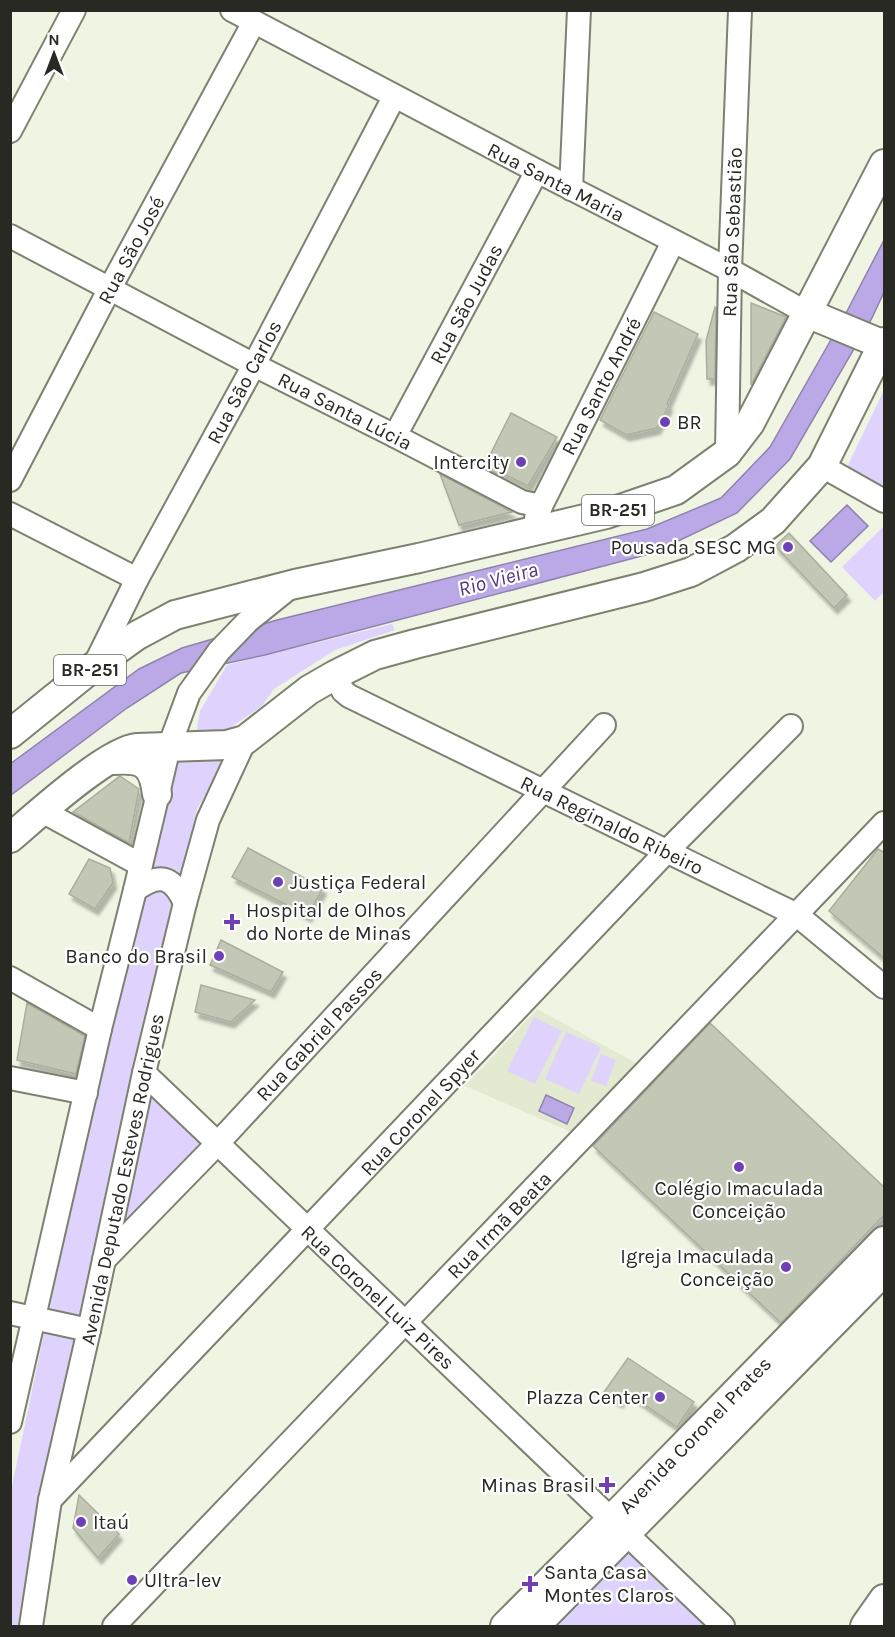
<svg xmlns="http://www.w3.org/2000/svg" width="895" height="1637" font-family="Karla,sans-serif">
	<style>
		.built { fill: #e3ead1 }
		.green { fill: #dfd3fe }
		.water { fill: #bba9e7; stroke: #8f83ac; stroke-width: 1.5 }
		.building { fill: #c3c8b6; stroke: #a9ae9d; stroke-width: 1.5; filter: url(#shadow) }
		.lines { fill: none; stroke-linecap: round; stroke-linejoin: round }
		.minor-casing { stroke: #7c8170; stroke-width: 26 }
		.major-casing { stroke: #7c8170; stroke-width: 32 }
		.minor { stroke: #fff; stroke-width: 22 }
		.major { stroke: #fff; stroke-width: 28 }
		.poi-dot { fill: #6f3fb6; stroke: #fff; stroke-width: 2 }
		.labels { text-anchor: middle; stroke-width: 4.5; stroke-linejoin: round; paint-order: stroke }
		.shield { fill: #fff; stroke: #686964; stroke-width: 1.5 }
		.shield-label { font-size: 18px; font-weight: bold; fill: #272922 }
		.street-label { font-size: 20px; fill: #272922; stroke: #fff }
		.poi-label { font-size: 20px; fill: #272922; stroke: #fff; text-anchor: start }
		.water-label { font-size: 21px; font-style: italic; fill: #50357e; stroke: #fff }
	</style>
	<defs>
		<filter id="shadow"><feDropShadow dx="3.5" dy="6" stdDeviation="1.5" flood-color="#0004"/></filter>
	</defs>
	<rect width="100%" height="100%" fill="#f0f5e3"/>
	<polygon class="built" points="537,1009 636,1063 573,1133 465,1086"/>
	<g class="green">
		<polygon points="884,390 884,487 847,467"/>
		<polygon points="884,526 884,592 875,601 842,567"/>
		<polygon points="392,624 395,630 335,650 274,689 262,706 233,726 218,739 196,734 200,711 227,665"/>
		<polygon points="233,748 197,809 182,877 158,965 139,1054 107,1183 83,1312 21,1626 11,1626 11,1491 44,1333 136,918 176,754"/>
		<polygon points="534,1017 562,1031 535,1084 507,1071"/>
		<polygon points="566,1032 601,1047 579,1094 545,1079"/>
		<polygon points="601,1054 616,1060 606,1086 591,1081"/>
		<polygon points="153,1089 213,1146 122,1234"/>
		<polygon points="628,1546 712,1626 553,1626"/>
	</g>
	<g class="water">
		<polygon points="884,240 884,292 872,318 790,459 737,513 653,553 265,655 181,673 127,708 11,795 10,764 139,669 182,648 277,620 647,529 721,498 770,447 845,315"/>
		<polygon points="847,505 868,526 831,562 810,541"/>
		<polygon points="546,1095 574,1108 567,1124 539,1111"/>
	</g>
	<g class="building">
		<polygon points="751,303 786,317 751,385"/>
		<polygon points="715,307 716,308 715,379 707,379 706,341"/>
		<polygon points="654,312 698,334 667,404 669,405 657,428 626,435 600,420"/>
		<polygon points="511,413 557,437 528,486 485,465"/>
		<polygon points="440,474 512,512 459,525"/>
		<polygon points="789,533 847,595 834,608 775,546"/>
		<polygon points="120,776 139,789 129,843 73,812"/>
		<polygon points="248,848 323,888 308,916 232,877"/>
		<polygon points="878,849 885,853 885,959 829,911"/>
		<polygon points="89,859 110,868 113,883 95,909 69,894"/>
		<polygon points="221,940 283,972 271,992 210,965"/>
		<polygon points="201,985 255,1000 231,1022 195,1012"/>
		<polygon points="27,1003 85,1036 76,1074 17,1060"/>
		<polygon points="710,1023 885,1188 885,1214 781,1323 593,1146"/>
		<polygon points="628,1358 694,1402 677,1427 626,1392 619,1402 604,1392"/>
		<polygon points="79,1495 119,1534 98,1558 73,1528"/>
	</g>
	<g class="lines">
		<defs>
			<g id="minor">
				<polyline points="232,10 537,171 730,270 807,313"/>
				<polyline points="10,131 74,10"/>
				<polyline points="571,189 579,10"/>
				<polyline points="10,236 254,365 395,436 522,502 541,506"/>
				<polyline points="395,436 537,171"/>
				<polyline points="727,453 730,270 740,10"/>
				<polyline points="822,466 884,501"/>
				<polyline points="10,480 110,288 254,22"/>
				<polyline points="10,514 137,579"/>
				<polyline points="536,518 541,506 673,242"/>
				<polyline points="94,666 137,579 254,365 394,97"/>
				<polyline points="335,675 343,691 349,696 797,915 884,987"/>
				<polyline points="42,811 141,865"/>
				<path d="M135 890C159 873 172 875 185 903"/>
				<polyline points="10,978 100,1029"/>
				<polyline points="144,1073 723,1626"/>
				<polyline points="10,1078 86,1093"/>
				<polyline points="104,1260 218,1143 604,725"/>
				<polyline points="10,1313 89,1330"/>
				<polyline points="10,1422 100,1029 135,890 169,747 189,693 219,651 248,621 289,588"/>
				<polyline points="50,1500 666,852 791,726"/>
				<polyline points="31,1626 50,1500 89,1330 144,1073 185,903 208,820 245,740"/>
				<polyline points="114,1626 884,823"/>
			</g>
			<g id="major">
				<polyline points="807,313 884,345"/>
				<polyline points="10,734 93,667 136,636 175,615 295,584 419,558 606,514 676,490 727,453 750,423 884,164"/>
				<path d="M113 760C143 758 153 763 157 794"/>
				<path d="M10 838C36 816 107 751 137 748L227 745 245 740 309 690 335 675 375 655 415 644 644 587 691 572 736 548 773 521 822 466 884 342"/>
				<polyline points="505,1626 612,1519 884,1241"/>
				<polyline points="535,1626 884,1271"/>
				<polyline points="865,1626 884,1599"/>
			</g>
		</defs>
		<use href="#minor" class="minor-casing"/>
		<use href="#major" class="major-casing"/>
		<use href="#minor" class="minor"/>
		<use href="#major" class="major"/>
	</g>
	<g class="poi-dot">
		<circle cx="665" cy="422" r="6"/>
		<circle cx="521" cy="462" r="6"/>
		<circle cx="788" cy="547" r="6"/>
		<circle cx="278" cy="882" r="6"/>
		<path d="M229 913h6v6h6v6h-6v6h-6v-6h-6v-6h6z"/>
		<circle cx="219" cy="956" r="6"/>
		<circle cx="739" cy="1167" r="6"/>
		<circle cx="786" cy="1267" r="6"/>
		<circle cx="660" cy="1397" r="6"/>
		<path d="M604 1476h6v6h6v6h-6v6h-6v-6h-6v-6h6z"/>
		<circle cx="81" cy="1522" r="6"/>
		<circle cx="132" cy="1580" r="6"/>
		<path d="M527 1575h6v6h6v6h-6v6h-6v-6h-6v-6h6z"/>
	</g>
	<g class="labels">
		<g class="shield">
			<rect x="582" y="495" width="72" height="30" rx="4.5"/>
			<rect x="54" y="655" width="72" height="30" rx="4.5"/>
		</g>
		<g class="shield-label">
			<text x="618" y="516">BR-251</text>
			<text x="90" y="676">BR-251</text>
		</g>
		<g class="street-label">
			<text transform="translate(556 182) rotate(27)" y="7">Rua Santa Maria</text>
			<text transform="translate(732 232) rotate(-88)" y="7">Rua São Sebastião</text>
			<text transform="translate(131 250) rotate(-62)" y="7">Rua São José</text>
			<text transform="translate(466 304) rotate(-62)" y="7">Rua São Judas</text>
			<text transform="translate(244 382) rotate(-62)" y="7">Rua São Carlos</text>
			<text transform="translate(601 386) rotate(-63)" y="7">Rua Santo André</text>
			<text transform="translate(345 411) rotate(27)" y="7">Rua Santa Lúcia</text>
			<text transform="translate(612 825) rotate(26)" y="7">Rua Reginaldo Ribeiro</text>
			<text transform="translate(319 1034) rotate(-47)" y="7">Rua Gabriel Passos</text>
			<text transform="translate(420 1112) rotate(-47)" y="7">Rua Coronel Spyer</text>
			<text transform="translate(122 1179) rotate(-78)" y="7">Avenida Deputado Esteves Rodrigues</text>
			<text transform="translate(499 1225) rotate(-46)" y="7">Rua Irmã Beata</text>
			<text transform="translate(378 1297) rotate(43)" y="7">Rua Coronel Luiz Pires</text>
			<text transform="translate(695 1435) rotate(-46)" y="7">Avenida Coronel Prates</text>
		</g>
		<g class="poi-label">
			<text x="677" y="429">BR</text>
			<text x="509" y="469" text-anchor="end">Intercity</text>
			<text x="776" y="554" text-anchor="end">Pousada SESC MG</text>
			<text x="290" y="889">Justiça Federal</text>
			<text x="246" y="917">Hospital de Olhos<tspan x="246" dy="23">do Norte de Minas</tspan></text>
			<text x="207" y="963" text-anchor="end">Banco do Brasil</text>
			<text x="739" y="1195" text-anchor="middle">Colégio Imaculada<tspan x="739" dy="23">Conceição</tspan></text>
			<text x="774" y="1263" text-anchor="end">Igreja Imaculada<tspan x="774" dy="23">Conceição</tspan></text>
			<text x="648" y="1404" text-anchor="end">Plazza Center</text>
			<text x="595" y="1492" text-anchor="end">Minas Brasil</text>
			<text x="93" y="1529">Itaú</text>
			<text x="544" y="1579">Santa Casa<tspan x="544" dy="23">Montes Claros</tspan></text>
			<text x="144" y="1587">Ultra-lev</text>
		</g>
		<g class="water-label">
			<text transform="translate(498 579) rotate(-15)" y="7">Rio Vieira</text>
		</g>
	</g>
	<rect width="895" height="1637" fill="none" stroke="#272922" stroke-width="24"/>
	<g transform="translate(54 54)" stroke="#ffffff" stroke-width="4.5" paint-order="stroke">
	<path d="M0-4.5L10 22L0 15L-10 22Z" fill="#272922"/>
	<text y="-9" font-size="16" font-weight="bold" text-anchor="middle" fill="#272922">N</text>
	</g>
</svg>
